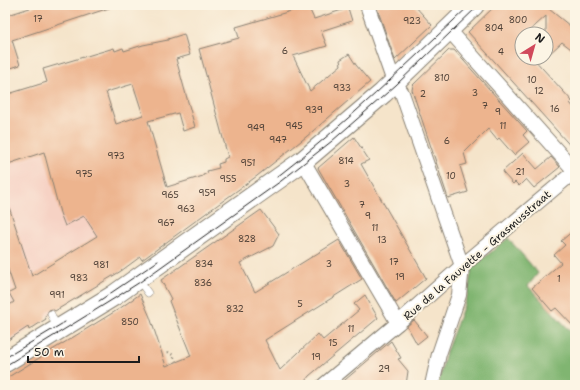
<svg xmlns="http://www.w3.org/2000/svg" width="580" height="390" font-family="'Shantell Sans',sans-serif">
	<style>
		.built { fill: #f6d2c4 }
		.forest { fill: #80b571; stroke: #4e6846 }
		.building { fill: #edb48e; fill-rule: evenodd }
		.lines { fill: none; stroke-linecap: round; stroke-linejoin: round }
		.lane-casing { stroke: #888073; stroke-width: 8 }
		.street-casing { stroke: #888073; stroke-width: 16 }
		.secondary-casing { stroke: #888073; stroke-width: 22 }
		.path { stroke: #888073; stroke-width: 2.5; stroke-dasharray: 1 3; stroke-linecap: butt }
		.lane { stroke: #fff; stroke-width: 7 }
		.street { stroke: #fff; stroke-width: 14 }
		.secondary { stroke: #fff; stroke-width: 20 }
		.tram { stroke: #1c1c1c; stroke-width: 1 }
		.labels { text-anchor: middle; stroke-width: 4; stroke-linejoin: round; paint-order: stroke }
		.number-label { font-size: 9px; fill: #504238 }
		.street-label { font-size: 11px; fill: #1c1c1c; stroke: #fcf5e5 }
	</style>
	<rect width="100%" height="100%" fill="#fcf5e5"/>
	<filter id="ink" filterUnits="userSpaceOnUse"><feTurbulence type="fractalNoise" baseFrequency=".025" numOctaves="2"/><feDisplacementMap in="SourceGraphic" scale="8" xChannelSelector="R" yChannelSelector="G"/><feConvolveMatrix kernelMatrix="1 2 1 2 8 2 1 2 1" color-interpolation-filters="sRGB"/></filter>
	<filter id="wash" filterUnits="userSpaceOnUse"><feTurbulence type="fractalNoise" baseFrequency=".012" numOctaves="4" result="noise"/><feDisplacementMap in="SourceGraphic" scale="16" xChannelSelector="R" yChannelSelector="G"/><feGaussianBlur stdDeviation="0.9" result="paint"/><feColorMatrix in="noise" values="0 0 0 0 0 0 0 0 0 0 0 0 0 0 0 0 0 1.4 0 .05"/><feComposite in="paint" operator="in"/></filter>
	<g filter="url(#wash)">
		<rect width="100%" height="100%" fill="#f5e4ca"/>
		<polygon class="built" points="47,82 79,203 121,271 45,317 46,319 5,345 5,95"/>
		<polygon class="forest" points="508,238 538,273 528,286 575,336 575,385 438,385 446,352 467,297 472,268"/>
		<g id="blocks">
			<g class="building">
				<polygon points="39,5 112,5 112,7 12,40 20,65 5,70 5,16"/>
				<polygon points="376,5 414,5 432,25 395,60"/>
				<polygon points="496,5 544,5 575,30 575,52 562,42 546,57 546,16 526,34 522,34 522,58 533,58 572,101 570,103 575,109 575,151 468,32"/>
				<path d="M308 6 314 19 348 8 352 21 321 31 327 46 293 56 310 91 341 65 340 60 349 54 356 65 370 82 306 137 257 176 142 260 140 257 121 271 55 311 52 309 49 310 45 317 46 319 29 330 28 327 5 342V308L14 302 9 293 15 290 5 261V201H7L32 276 97 236 84 216 65 226 60 213 44 152 5 165V95L47 82 43 69 114 48 115 51 123 48 124 51 143 45 168 40V39L184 34 190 55 176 59 195 127 183 131 178 113 148 121 167 187 203 176V175L208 173 207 171 219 168 218 164 224 162V159L228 157 199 49 239 38 236 27ZM133 84 143 115 116 124 106 92Z"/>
				<polygon points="449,50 454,50 527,131 523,135 529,142 514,155 499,138 497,140 488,129 464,153 467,164 460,166 468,192 448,198 412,90 413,85"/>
				<polygon points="354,137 369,160 361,164 426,278 396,303 318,168"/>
				<polygon points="523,153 537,169 551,157 560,167 534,188 526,179 519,186 515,182 513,184 503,173 504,173 503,171"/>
				<polygon points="261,210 279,234 273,246 240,263 255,292 339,240 362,279 265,340 280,370 318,334 323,340 359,310 354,304 365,295 378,318 309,376 302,385 5,385 5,379 119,309 140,294 150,317 166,366 191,356 169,301 171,299 161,280"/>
				<polygon points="575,229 575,328 556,308 552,311 532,288 561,263 554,255 565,245 561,241"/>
				<polygon points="414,320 427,336 417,344 407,326"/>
				<polygon points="391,341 401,358 398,359 408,371 406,385 339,385"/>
			</g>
		</g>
	</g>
	<g filter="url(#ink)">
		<use href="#blocks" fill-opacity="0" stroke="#888073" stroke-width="1"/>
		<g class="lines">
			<defs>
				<g id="lane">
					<polyline points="138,279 148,293"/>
					<polyline points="51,314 57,328"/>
				</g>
				<g id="street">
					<polyline points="367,5 393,79 402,93 462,266 459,295 439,354 432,385"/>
					<polyline points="449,30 575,171"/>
					<polyline points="303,161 398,323"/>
					<polyline points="324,385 398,323 462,266 575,171"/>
				</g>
				<polyline id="secondary" points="5,362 113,296 303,161 383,93 474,5"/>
			</defs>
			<use href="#lane" class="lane-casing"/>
			<use href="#street" class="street-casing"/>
			<use href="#secondary" class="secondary-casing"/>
			<polyline class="path" points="168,352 173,355 176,362"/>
			<use href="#lane" class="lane"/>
			<use href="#street" class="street"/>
			<use href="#secondary" class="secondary"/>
			<g class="tram">
				<path d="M277 177C346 124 407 64 470 5"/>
				<polyline points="99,301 158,261"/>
				<polyline points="5,358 65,322"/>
				<polyline points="5,366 115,298 140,282 281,181 332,141 396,85 479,5"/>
			</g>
		</g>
	</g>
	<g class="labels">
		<g class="number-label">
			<text x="38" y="22">17</text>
			<text x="518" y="23">800</text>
			<text x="412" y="24">923</text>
			<text x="494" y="31">804</text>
			<text x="285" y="54">6</text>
			<text x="501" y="55">4</text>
			<text x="442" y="81">810</text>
			<text x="532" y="83">10</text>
			<text x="342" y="91">933</text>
			<text x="539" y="94">12</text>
			<text x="475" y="96">3</text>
			<text x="423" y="97">2</text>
			<text x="485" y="109">7</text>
			<text x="555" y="112">16</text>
			<text x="314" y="113">939</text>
			<text x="498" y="115">9</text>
			<text x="294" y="129">945</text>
			<text x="503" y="129">11</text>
			<text x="256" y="131">949</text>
			<text x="278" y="143">947</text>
			<text x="447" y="144">6</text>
			<text x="116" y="159">973</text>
			<text x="346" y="164">814</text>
			<text x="248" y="166">951</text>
			<text x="520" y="175">21</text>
			<text x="84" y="177">975</text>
			<text x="451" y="179">10</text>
			<text x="228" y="182">955</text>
			<text x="347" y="187">3</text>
			<text x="207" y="196">959</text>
			<text x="170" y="198">965</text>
			<text x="362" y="208">7</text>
			<text x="186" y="212">963</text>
			<text x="368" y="219">9</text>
			<text x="166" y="226">967</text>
			<text x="375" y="231">11</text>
			<text x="247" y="242">828</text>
			<text x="382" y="243">13</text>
			<text x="394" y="265">17</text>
			<text x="204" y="267">834</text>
			<text x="329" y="267">3</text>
			<text x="101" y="268">981</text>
			<text x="400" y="280">19</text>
			<text x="79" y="281">983</text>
			<text x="559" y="282">1</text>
			<text x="203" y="286">836</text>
			<text x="57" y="298">991</text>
			<text x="300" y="307">5</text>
			<text x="235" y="312">832</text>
			<text x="130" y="325">850</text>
			<text x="351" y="332">11</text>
			<text x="333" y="346">15</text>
			<text x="316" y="360">19</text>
			<text x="384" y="372">29</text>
		</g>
		<g class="street-label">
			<text transform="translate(477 255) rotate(-41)" y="4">Rue de la Fauvette - Grasmusstraat</text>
		</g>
	</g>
	<rect width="580" height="390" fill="none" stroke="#fcf5e5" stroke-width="20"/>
	<g transform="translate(534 46) rotate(37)"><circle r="19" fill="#fcf5e5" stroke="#a29e95"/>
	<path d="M0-3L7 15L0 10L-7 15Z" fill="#d1495b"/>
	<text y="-6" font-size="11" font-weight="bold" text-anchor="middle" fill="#1c1c1c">N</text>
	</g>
	<path d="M28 356v6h111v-6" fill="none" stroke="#1c1c1c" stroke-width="2"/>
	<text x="34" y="356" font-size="12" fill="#1c1c1c" stroke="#fcf5e5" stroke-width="3" paint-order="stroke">50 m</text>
</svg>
